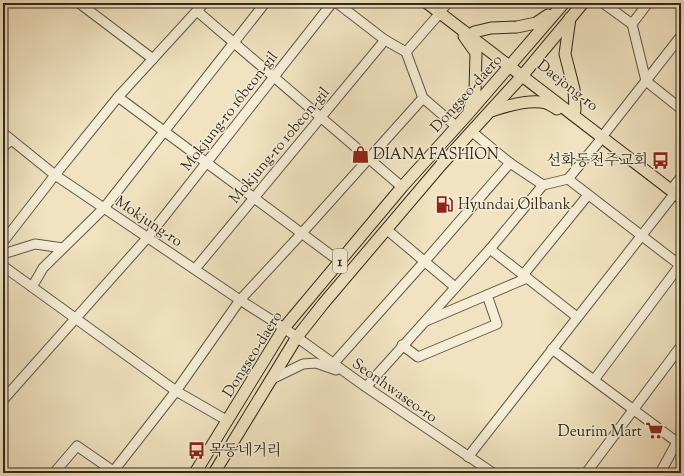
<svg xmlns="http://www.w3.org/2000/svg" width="684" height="476" font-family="'Sorts Mill Goudy','Noto Serif KR',serif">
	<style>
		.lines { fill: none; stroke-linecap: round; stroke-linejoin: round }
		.minor-casing { stroke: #625744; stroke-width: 11 }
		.major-casing { stroke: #32281b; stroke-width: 13 }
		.minor { stroke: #f6edd7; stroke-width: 9 }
		.major { stroke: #f1e3c1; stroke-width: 11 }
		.labels { text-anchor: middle; stroke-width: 3; stroke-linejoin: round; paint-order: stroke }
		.shield { fill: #f6edd7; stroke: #6d6353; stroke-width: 1 }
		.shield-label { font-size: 14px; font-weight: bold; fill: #32281b }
		.street-label { font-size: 15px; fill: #32281b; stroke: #f6edd7 }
		.poi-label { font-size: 15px; fill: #32281b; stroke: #f6edd7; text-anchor: start }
	</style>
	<rect width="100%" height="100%" fill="#f1e3c1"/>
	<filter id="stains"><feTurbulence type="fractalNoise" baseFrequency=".005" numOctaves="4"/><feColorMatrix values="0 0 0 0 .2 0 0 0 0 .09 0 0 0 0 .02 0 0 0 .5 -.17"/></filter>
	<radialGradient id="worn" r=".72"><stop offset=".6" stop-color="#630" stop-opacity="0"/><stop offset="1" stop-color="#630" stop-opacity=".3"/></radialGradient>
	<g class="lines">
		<defs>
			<g id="minor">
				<polyline points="79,3 153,59"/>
				<polyline points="337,3 385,40 406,52 423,98 457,127"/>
				<polyline points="603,3 632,24 646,81 681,109"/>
				<polyline points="443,8 448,3"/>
				<polyline points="197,11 402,187"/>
				<polyline points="632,24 648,3"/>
				<polyline points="406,52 440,13"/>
				<polyline points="118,97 339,261"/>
				<polyline points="471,131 510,163 543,185 568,179 681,266"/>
				<polyline points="3,133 55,175 240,300 284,328 366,387 493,473"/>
				<polyline points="605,133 681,36"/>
				<polyline points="3,147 11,140"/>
				<polyline points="568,179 602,138"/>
				<polyline points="674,186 681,177"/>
				<polyline points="386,229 455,287"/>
				<polyline points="3,242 55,175 118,97 204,3"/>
				<polyline points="490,249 577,317"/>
				<polyline points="3,254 35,244 63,248"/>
				<polyline points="3,266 176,391 228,421"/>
				<polyline points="195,269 385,40"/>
				<polyline points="523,275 588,195"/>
				<polyline points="32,287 43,268 104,208 265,3"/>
				<polyline points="426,321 527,278"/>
				<polyline points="402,345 418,357 497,324 487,295"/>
				<polyline points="552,349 681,445"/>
				<polyline points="333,364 425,261 510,163"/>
				<polyline points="270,380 303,364 316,363 336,370"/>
				<polyline points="594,380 680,265"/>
				<polyline points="366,387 490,249 543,185"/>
				<polyline points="3,400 148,237 332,3"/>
				<polyline points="468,457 675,193"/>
				<polyline points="54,473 77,446 116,473"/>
				<polyline points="112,473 176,391 240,300 302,233 423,98"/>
				<polyline points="586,473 681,346"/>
				<polyline points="660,473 681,435"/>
			</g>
			<g id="major">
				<polyline points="427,3 681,198"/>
				<polyline points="570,18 565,54 574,89 575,110"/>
				<polyline points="474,32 491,28 517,27 536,23 548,15"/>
				<polyline points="464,36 476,53 475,91 469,110"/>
				<path d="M491 111C506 106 530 99 546 103 549 104 554 107 557 109"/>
				<polyline points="195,473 284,328 402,187 468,114 564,3"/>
				<polyline points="214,473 297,337 323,304 441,165 522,76 583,3"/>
			</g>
		</defs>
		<use href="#minor" class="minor-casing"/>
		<use href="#major" class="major-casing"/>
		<use href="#minor" class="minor"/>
		<use href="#major" class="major"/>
	</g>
	<defs>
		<symbol id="shop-bare" viewBox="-9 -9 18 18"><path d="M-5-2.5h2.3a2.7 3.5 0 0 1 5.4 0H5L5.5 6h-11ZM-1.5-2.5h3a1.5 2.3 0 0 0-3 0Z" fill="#8f2418" stroke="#f6edd7" stroke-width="2.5" paint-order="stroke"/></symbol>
		<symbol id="bus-bare" viewBox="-9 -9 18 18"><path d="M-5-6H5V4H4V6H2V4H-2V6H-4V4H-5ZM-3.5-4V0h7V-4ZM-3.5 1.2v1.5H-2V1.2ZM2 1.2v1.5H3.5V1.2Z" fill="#8f2418" stroke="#f6edd7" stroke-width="2.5" paint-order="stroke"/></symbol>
		<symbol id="fuel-bare" viewBox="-9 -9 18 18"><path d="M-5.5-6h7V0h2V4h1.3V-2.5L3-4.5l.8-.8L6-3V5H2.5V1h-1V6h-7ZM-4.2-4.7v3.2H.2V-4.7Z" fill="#8f2418" stroke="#f6edd7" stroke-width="2.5" paint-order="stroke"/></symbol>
		<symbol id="supermarket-bare" viewBox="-9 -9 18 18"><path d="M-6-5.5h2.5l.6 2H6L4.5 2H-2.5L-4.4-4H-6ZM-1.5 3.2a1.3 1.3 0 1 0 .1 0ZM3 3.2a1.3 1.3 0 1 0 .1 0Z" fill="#8f2418" stroke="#f6edd7" stroke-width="2.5" paint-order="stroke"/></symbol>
	</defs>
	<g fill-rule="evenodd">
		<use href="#shop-bare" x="348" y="142" width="25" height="25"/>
		<use href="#bus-bare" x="648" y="148" width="25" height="25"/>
		<use href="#fuel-bare" x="432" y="192" width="25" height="25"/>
		<use href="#supermarket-bare" x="642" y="418" width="25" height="25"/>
		<use href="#bus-bare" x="184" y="438" width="25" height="25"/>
	</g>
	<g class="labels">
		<rect class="shield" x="333" y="249" width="14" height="24" rx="3"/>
		<g class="shield-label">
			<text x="340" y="266">1</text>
		</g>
		<g class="street-label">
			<text transform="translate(568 85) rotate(38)" y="5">Daejong-ro</text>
			<text transform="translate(466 93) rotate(-48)" y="5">Dongseo-daero</text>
			<text transform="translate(229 111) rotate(-52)" y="5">Mokjung-ro 16beon-gil</text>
			<text transform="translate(279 145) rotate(-50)" y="5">Mokjung-ro 10beon-gil</text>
			<text transform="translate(149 221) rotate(34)" y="5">Mokjung-ro</text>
			<text transform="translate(252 354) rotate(-58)" y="5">Dongseo-daero</text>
			<text transform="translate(395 390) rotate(35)" y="5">Seonhwaseo-ro</text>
		</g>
		<g class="poi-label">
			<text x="373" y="159">DIANA FASHION</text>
			<text x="648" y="165" text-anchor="end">선화동천주교회</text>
			<text x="458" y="209">Hyundai Oilbank</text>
			<text x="642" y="436" text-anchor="end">Deurim Mart</text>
			<text x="209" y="455">목동네거리</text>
		</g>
	</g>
	<rect width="684" height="476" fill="none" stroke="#f1e3c1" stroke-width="16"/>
	<rect x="4" y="4" width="676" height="468" fill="none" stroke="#32281b" stroke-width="2"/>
	<rect x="8" y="8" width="668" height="460" fill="none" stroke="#32281b"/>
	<rect width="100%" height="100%" filter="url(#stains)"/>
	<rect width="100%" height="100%" fill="url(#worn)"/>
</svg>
